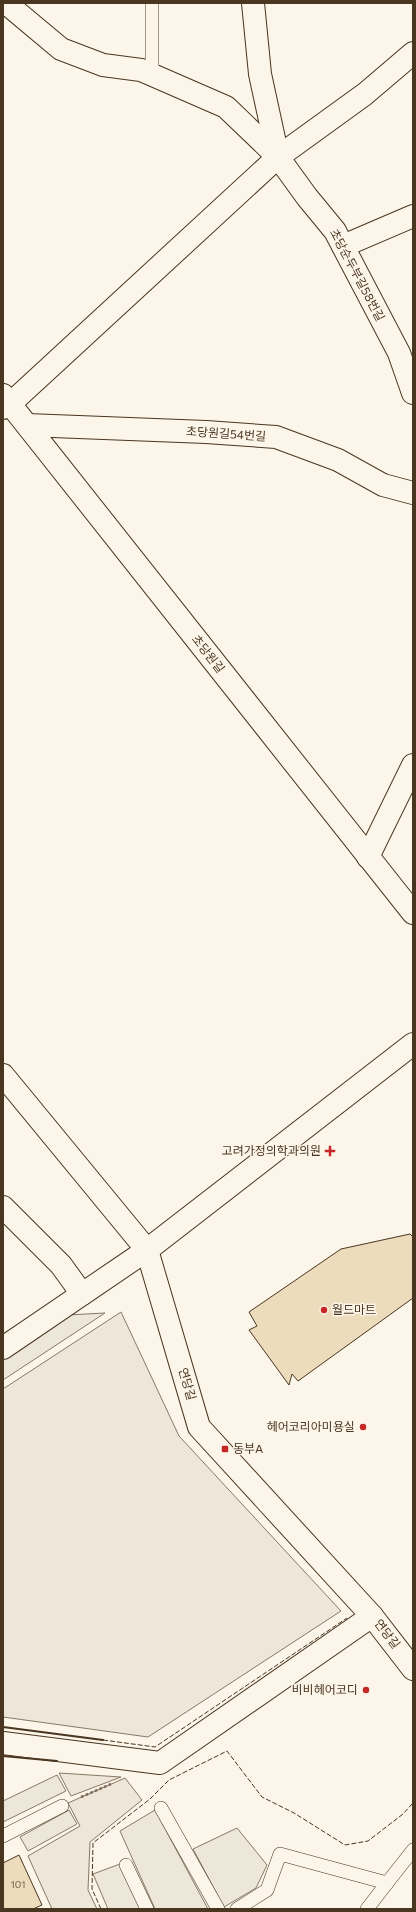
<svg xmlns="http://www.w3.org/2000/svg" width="416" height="1912" font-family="Commissioner,'Noto Sans KR',sans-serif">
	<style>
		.green { fill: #ede6d9; stroke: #887966 }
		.parking { fill: #ede7d9; stroke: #887966 }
		.building { fill: #ecdcbc; stroke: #4a3520 }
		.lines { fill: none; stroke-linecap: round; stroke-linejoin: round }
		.service-casing { stroke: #4a3520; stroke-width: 14 }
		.minor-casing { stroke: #4a3520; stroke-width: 24 }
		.tertiary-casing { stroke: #4a3520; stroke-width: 24 }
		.path { stroke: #7f6f5c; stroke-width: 2.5; stroke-dasharray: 3 2; stroke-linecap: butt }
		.service { stroke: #fbf6e9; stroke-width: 13 }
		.minor { stroke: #fbf6e9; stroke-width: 22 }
		.tertiary { stroke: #fbf6e9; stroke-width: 22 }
		.fence { stroke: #4a3520; stroke-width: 1; stroke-dasharray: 5 2; stroke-linecap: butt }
		.wall { stroke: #4a3520; stroke-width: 2 }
		.poi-dot { fill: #c62828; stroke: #fbf6e9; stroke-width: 1.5 }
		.labels { text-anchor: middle; stroke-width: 3; stroke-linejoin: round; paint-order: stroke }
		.number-label { font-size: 10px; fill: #725f47 }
		.street-label { font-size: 12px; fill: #4a3520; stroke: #fbf6e9 }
		.poi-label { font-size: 12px; fill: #4a3520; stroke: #fbf6e9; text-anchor: end }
	</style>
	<rect width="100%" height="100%" fill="#fbf6e9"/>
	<g class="green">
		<polygon points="121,1312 179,1436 341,1611 148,1737 3,1717 3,1389"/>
		<polygon points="59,1773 121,1777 71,1796"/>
		<polygon points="125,1778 142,1800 90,1842 88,1890 97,1909 52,1909 28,1856 80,1826 68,1803"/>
	</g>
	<g class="parking">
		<polygon points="105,1313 3,1380 3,1334 29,1317"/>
		<polygon points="57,1775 66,1791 3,1822 3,1801"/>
		<polygon points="69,1810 77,1824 28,1851 20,1837"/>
		<polygon points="155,1810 208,1909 155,1909 120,1831"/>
		<polygon points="237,1828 267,1865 256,1888 224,1907 193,1849"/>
		<polygon points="120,1864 141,1909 108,1909 93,1874"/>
	</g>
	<g class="building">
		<polygon points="410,1234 413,1237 413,1298 298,1381 292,1374 289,1385 249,1330 257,1326 249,1312 341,1249"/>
		<polygon points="19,1855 42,1905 33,1909 3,1909 3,1863"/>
	</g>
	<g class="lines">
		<defs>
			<g id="service">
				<polyline points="152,3 152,75"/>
				<polyline points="161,1808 218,1909"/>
				<polyline points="3,1836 62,1806"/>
				<polyline points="126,1865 147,1909"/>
				<polyline points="237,1909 267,1890 280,1854 387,1883 413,1850"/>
				<polyline points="367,1909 387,1883"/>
			</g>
			<g id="minor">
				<polyline points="6,3 61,49 103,65 141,70 226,107 278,157"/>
				<polyline points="253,3 260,74 278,157 307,197 335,231 399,353 413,393"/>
				<polyline points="343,246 413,216"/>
				<polyline points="3,408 10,404 278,157 365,94 413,53"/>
				<polyline points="27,425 206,432 276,437 338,460 383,485 413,493"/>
				<polyline points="368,857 413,765"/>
				<polyline points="3,1075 147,1250 199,1427 372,1616 413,1669"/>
				<polyline points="3,1207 61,1265 82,1294"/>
				<polyline points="3,1348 147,1250 413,1044"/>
				<polyline points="3,1743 160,1763 372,1616"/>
			</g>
			<polyline id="tertiary" points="3,395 413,913"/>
		</defs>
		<use href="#service" class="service-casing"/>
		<use href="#minor" class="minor-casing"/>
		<use href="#tertiary" class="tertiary-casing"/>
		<polyline class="path" points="81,1797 111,1784"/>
		<use href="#service" class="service"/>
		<use href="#minor" class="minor"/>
		<use href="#tertiary" class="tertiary"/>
		<g class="fence">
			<polyline points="103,1740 155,1747 347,1618"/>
			<polyline points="101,1909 92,1889 93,1843 150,1799 169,1780 227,1751 262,1797 294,1813 345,1845 368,1841 403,1814 413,1803"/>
		</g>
		<g class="wall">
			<polyline points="3,1727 103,1740"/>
			<polyline points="3,1756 57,1761"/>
		</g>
	</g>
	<g class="poi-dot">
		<path d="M328 1145h4v4h4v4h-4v4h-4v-4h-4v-4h4z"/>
		<circle cx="324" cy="1310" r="4"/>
		<circle cx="363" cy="1427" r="4"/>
		<rect x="221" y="1445" width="8" height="8" rx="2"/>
		<circle cx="366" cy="1690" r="4"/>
	</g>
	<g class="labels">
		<g class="number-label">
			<text x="18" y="1888">101</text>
		</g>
		<g class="street-label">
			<text transform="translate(357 275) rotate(62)" y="4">초당순두부길58번길</text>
			<text transform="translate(226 434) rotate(4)" y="4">초당원길54번길</text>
			<text transform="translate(208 654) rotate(52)" y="4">초당원길</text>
			<text transform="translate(187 1384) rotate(74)" y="4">연당길</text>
			<text transform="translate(387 1634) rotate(53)" y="4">연당길</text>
		</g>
		<g class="poi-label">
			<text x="321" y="1155">고려가정의학과의원</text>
			<text x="332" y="1314" text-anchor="start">월드마트</text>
			<text x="355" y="1431">헤어코리아미용실</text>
			<text x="233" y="1453" text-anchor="start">동부A</text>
			<text x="358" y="1694">비비헤어코디</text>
		</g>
	</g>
	<rect width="416" height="1912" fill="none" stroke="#4a3520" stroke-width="8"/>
</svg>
